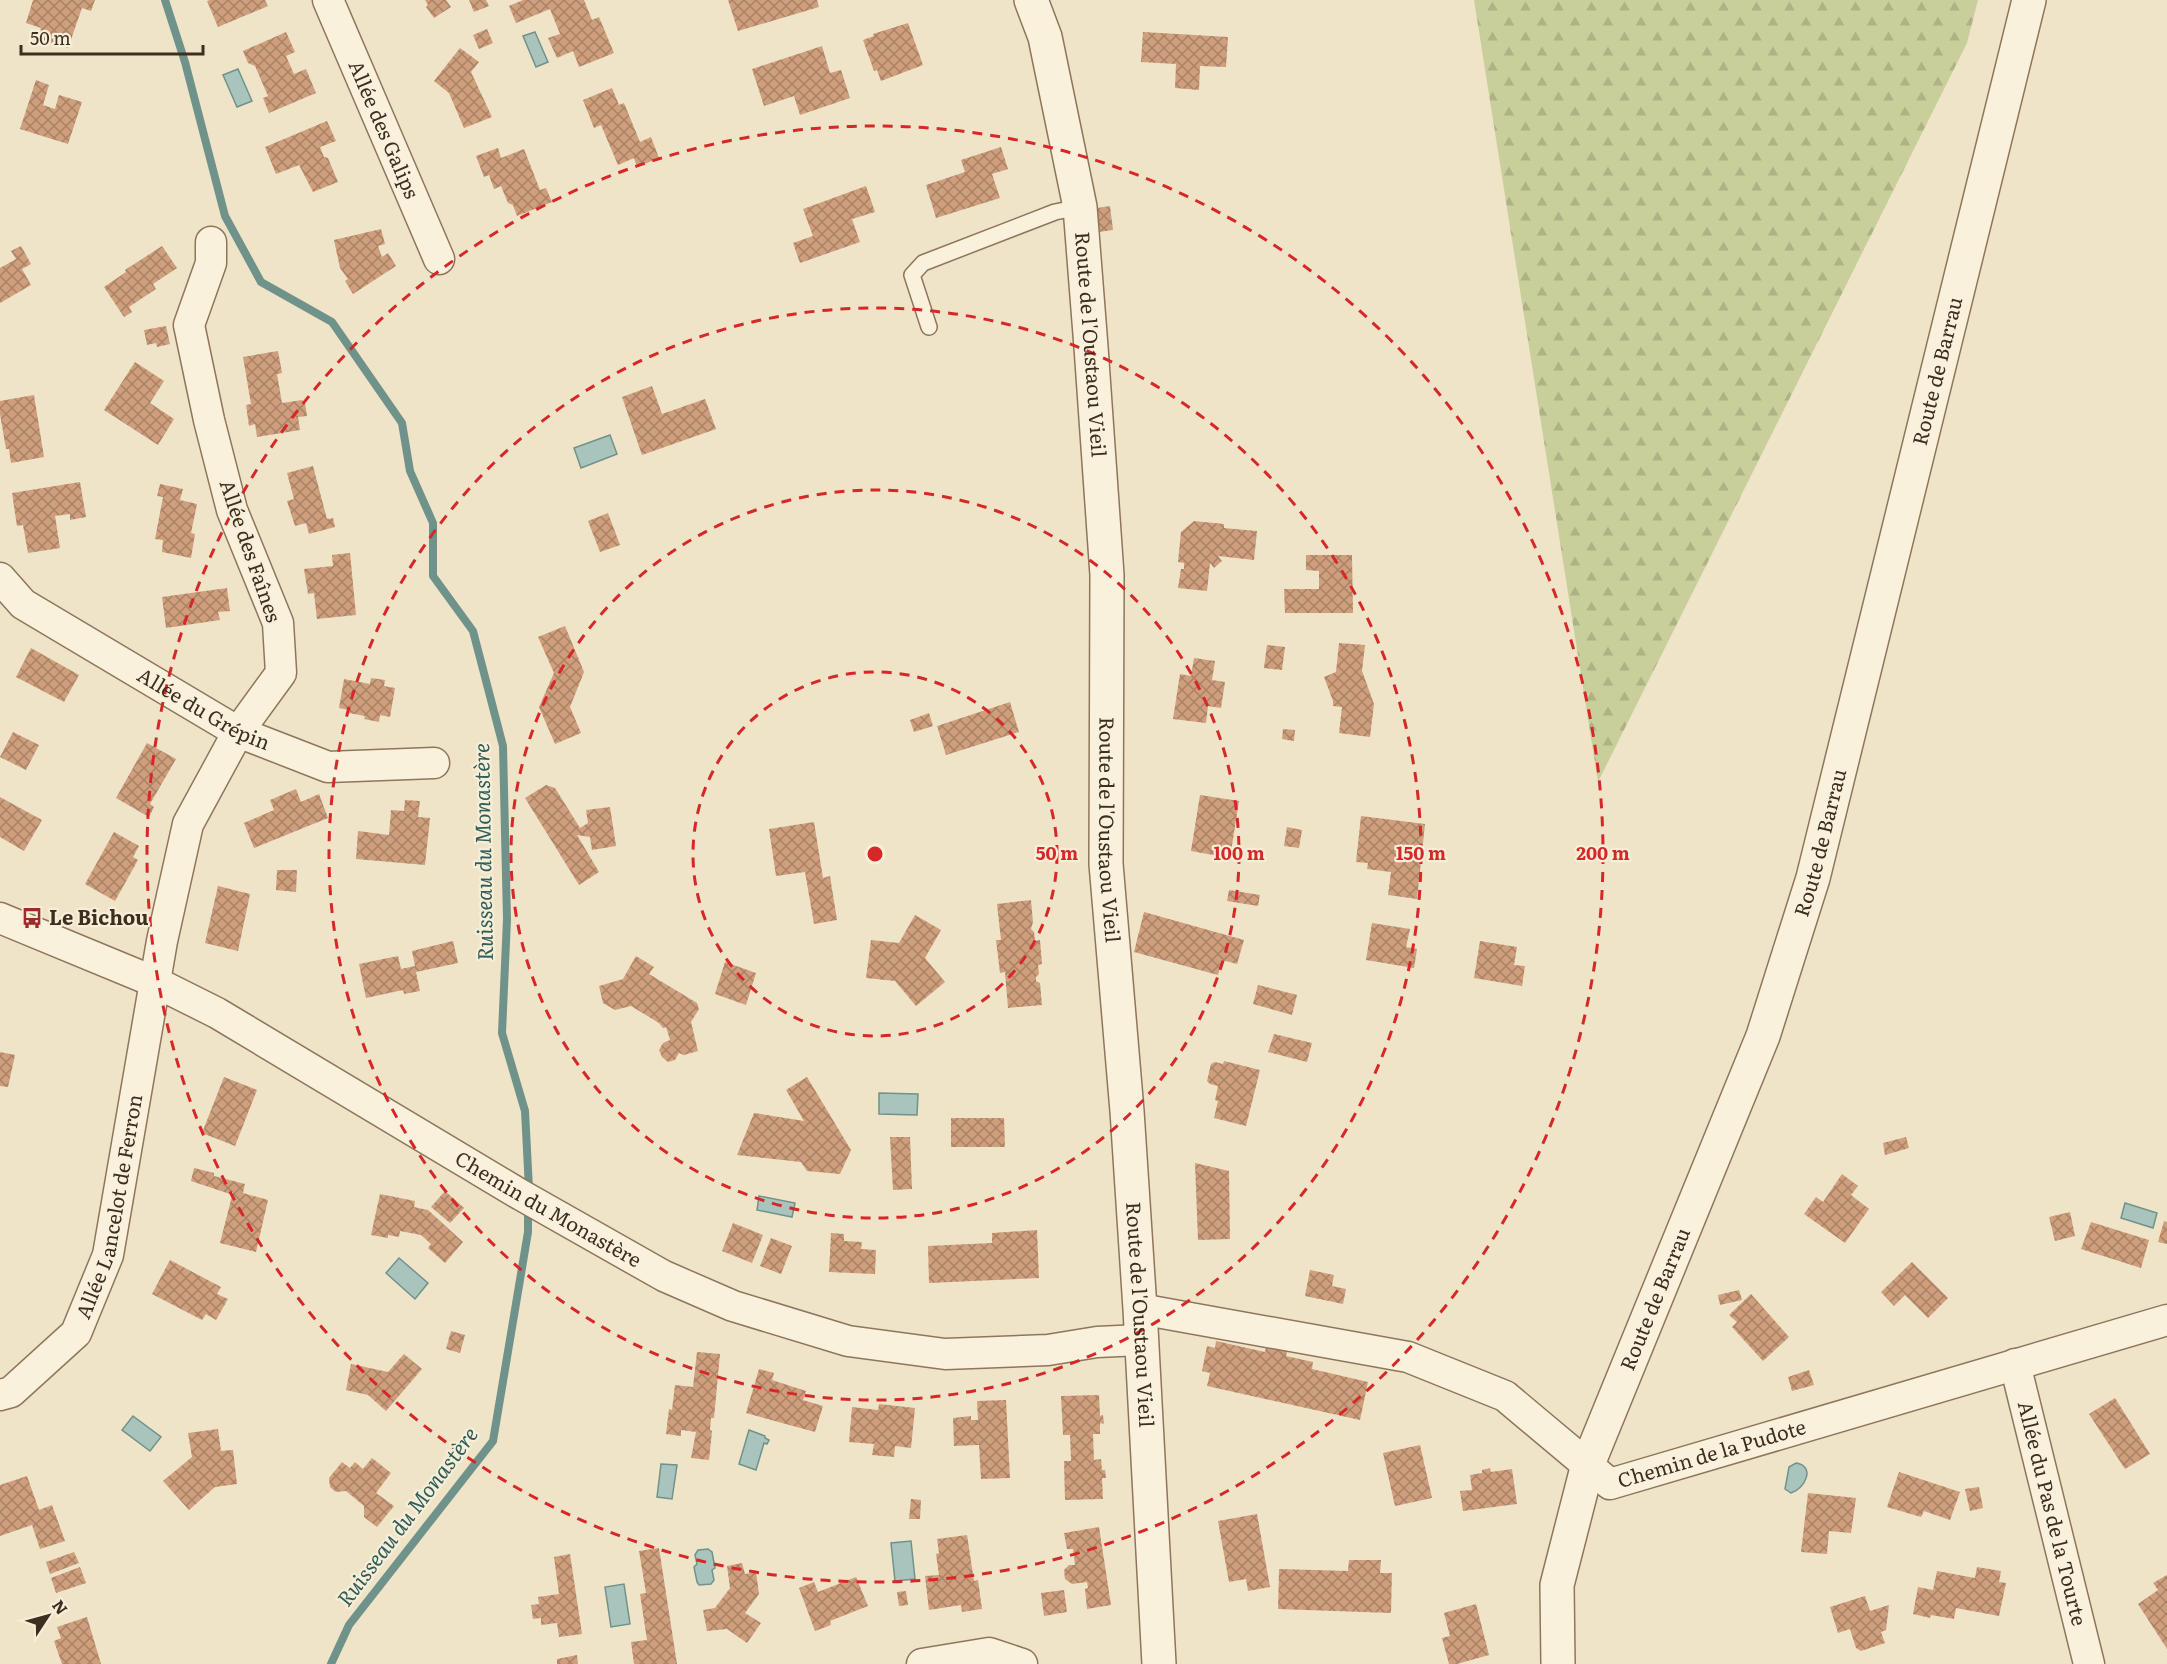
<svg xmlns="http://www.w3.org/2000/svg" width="2167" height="1664" font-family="Literata,serif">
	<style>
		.forest { fill: url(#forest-firs) }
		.water { fill: #a9c4bc; stroke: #6f938a; stroke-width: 1.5 }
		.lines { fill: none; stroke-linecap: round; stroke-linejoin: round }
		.stream { stroke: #6f938a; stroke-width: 8 }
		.building { fill: url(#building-cross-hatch) }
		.service-casing { stroke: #8d765c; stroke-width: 18 }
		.minor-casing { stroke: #8d765c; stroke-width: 33 }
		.tertiary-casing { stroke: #8d765c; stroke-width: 36 }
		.service { stroke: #faf1dc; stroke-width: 15 }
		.minor { stroke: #faf1dc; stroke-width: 30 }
		.tertiary { stroke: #faf1dc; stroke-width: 33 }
		.ring { fill: none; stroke: #d62828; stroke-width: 3; stroke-dasharray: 10 8 }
		.labels { text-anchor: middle; stroke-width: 4.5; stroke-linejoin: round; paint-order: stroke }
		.street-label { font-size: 20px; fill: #3d2e20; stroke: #f7eed8 }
		.poi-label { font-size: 20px; font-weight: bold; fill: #3d2e20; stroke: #f7eed8; text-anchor: start }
		.water-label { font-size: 21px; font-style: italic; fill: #2f5d5a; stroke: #f7eed8 }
		.centre { fill: #d62828; stroke: #f7eed8; stroke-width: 3 }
		.ring-label { font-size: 18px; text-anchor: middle; font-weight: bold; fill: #d62828; stroke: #f7eed8; stroke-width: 4.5; stroke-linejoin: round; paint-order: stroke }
	</style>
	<defs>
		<pattern id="forest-firs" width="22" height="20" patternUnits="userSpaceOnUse" patternTransform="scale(1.5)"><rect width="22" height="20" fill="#c9cf9b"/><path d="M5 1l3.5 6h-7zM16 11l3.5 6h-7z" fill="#aeb285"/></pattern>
		<pattern id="building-cross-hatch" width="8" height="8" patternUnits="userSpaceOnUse" patternTransform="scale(1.5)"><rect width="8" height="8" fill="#cf9f7d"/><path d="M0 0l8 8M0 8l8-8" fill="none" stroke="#a98266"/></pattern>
	</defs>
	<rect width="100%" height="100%" fill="#f0e4c8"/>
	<polygon class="forest" points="1474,0 1978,0 1967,43 1598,782"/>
	<g class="water">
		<polygon points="535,32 548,62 536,67 523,36"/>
		<polygon points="238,69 252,101 237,107 223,75"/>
		<polygon points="610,435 617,454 581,468 574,448"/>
		<polygon points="879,1093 918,1094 917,1115 879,1114"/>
		<polygon points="759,1196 795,1203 792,1217 757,1210"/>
		<polygon points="2125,1203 2157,1213 2153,1228 2121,1218"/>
		<polygon points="399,1258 428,1283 415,1299 386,1273"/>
		<polygon points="133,1416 161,1437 150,1451 122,1430"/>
		<polygon points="749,1430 765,1436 765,1438 769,1440 767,1444 764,1443 756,1470 739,1464"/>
		<path d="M1796 1463C1816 1466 1805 1489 1791 1493L1785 1489 1789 1467Z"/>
		<polygon points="661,1464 677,1465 672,1499 657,1497"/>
		<polygon points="911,1541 915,1579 895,1581 891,1543"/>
		<polygon points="708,1549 712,1552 715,1568 712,1570 714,1580 711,1584 699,1585 697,1582 694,1567 697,1564 695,1555 698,1550"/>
		<polygon points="624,1584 630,1624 611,1627 605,1587"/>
	</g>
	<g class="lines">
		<g class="stream">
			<polyline points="165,0 185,62 225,216 261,282 332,322 402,423 410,471 433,523 433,576 473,631 503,746 507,919 502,1033 525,1111 529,1189"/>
			<polyline points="331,1664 349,1625 493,1441 528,1232 528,1210"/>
		</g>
	</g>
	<g class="building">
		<polygon points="33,0 95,0 91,11 82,8 68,48 38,39 41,28 26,23"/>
		<polygon points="210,0 265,0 268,6 218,27 207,1"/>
		<polygon points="425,0 446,0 451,7 434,18 426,7 428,5"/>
		<polygon points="469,0 486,0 489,6 474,12"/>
		<polygon points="523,0 584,0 592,20 599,17 614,53 579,67 573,51 557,58 548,38 560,34 550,9 516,23 509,6"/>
		<polygon points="728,0 817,0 819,7 738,31"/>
		<polygon points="908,23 923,65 881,81 877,70 874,71 863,40 874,36 873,34"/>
		<polygon points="487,29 493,43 479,49 473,35"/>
		<polygon points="286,32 295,52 286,56 294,74 306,69 316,93 269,113 263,98 268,96 255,66 248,63 243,51"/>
		<polygon points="1143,32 1228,37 1226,67 1200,66 1199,90 1175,88 1176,64 1141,62"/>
		<polygon points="822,46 830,73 841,70 850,98 800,115 794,96 764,106 752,69"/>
		<polygon points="460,48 479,62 471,72 492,117 464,128 449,93 434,81"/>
		<polygon points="36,80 49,85 43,105 55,109 59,95 82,102 68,144 20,129"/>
		<polygon points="612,88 619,105 624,103 640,142 651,137 659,158 637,167 634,158 618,165 601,125 594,128 583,100"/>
		<polygon points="327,121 336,141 320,147 324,157 328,158 338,182 313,192 299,165 276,174 265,147"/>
		<polygon points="1001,147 1008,169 992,174 1000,198 936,218 926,185 965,172 961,160"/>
		<polygon points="498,148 501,158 524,149 540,190 546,188 552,202 517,216 513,205 508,203 501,186 494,189 489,175 484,177 476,156"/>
		<polygon points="866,186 875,212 852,219 860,242 800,263 793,243 813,236 803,209"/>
		<polygon points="1110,206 1113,230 1099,232 1097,208"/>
		<polygon points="381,229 385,244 378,246 382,257 388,253 396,266 353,294 345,281 348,279 340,268 334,240"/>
		<polygon points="21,246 31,264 22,269 31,285 0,303 0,268 16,259 11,251"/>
		<polygon points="162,246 177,268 153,284 156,289 129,307 132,312 124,317 104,287 126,272 125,270"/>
		<polygon points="166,326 170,344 157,347 156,343 147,345 144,330"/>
		<polygon points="278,351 282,373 277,374 282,403 302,400 305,403 307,416 298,417 300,430 257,437 255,424 249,426 246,405 251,404 243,357"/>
		<polygon points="135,362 164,381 150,403 174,419 158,445 104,410"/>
		<polygon points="652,386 662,414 705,399 716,429 642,455 622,397"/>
		<polygon points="34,395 44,457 11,463 9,449 6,449 0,414 0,401"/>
		<polygon points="313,466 327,519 333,518 335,527 309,534 306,523 295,526 287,501 294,499 287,473"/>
		<polygon points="80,482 86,517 70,520 70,514 55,516 60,548 28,553 23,525 17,526 12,493"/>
		<polygon points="160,484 183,489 180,500 197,504 191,533 195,534 191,558 162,552 163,540 155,539 163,497 157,496"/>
		<polygon points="608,513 620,545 600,552 588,521"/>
		<polygon points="1194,521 1224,524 1224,528 1257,531 1254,560 1218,556 1222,561 1214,568 1210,563 1207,591 1178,588 1181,569 1184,569 1184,563 1178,562 1181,532"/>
		<polygon points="350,553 356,615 317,619 314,593 308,594 304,569 333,566 332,555"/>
		<polygon points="1306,555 1352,555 1353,613 1285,613 1284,589 1319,589 1319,571 1306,570"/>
		<polygon points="227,588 230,611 218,612 220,620 166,628 162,597"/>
		<polygon points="565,626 584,672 570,707 581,733 555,744 539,707 554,673 538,637"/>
		<polygon points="1339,643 1365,645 1362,671 1374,704 1370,737 1339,733 1342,707 1333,706 1333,701 1324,677 1336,672"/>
		<polygon points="1267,645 1285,647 1282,670 1264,668"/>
		<polygon points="31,648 79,675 64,702 16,677"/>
		<polygon points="1194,658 1215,661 1212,680 1225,682 1221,708 1208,706 1206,723 1173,719 1180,674 1191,676"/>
		<polygon points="371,678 385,680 384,686 395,688 390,717 380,715 379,722 364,719 365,716 349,713 349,710 339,708 344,679 370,684"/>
		<polygon points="1010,702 1019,732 946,755 937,726"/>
		<polygon points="929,713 933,726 914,732 910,720"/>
		<polygon points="1283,729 1295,730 1294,741 1282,739"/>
		<polygon points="13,732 39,745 26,770 0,757"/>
		<polygon points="147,743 176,759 150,804 154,807 149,817 116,798"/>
		<polygon points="546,785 555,788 580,828 588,823 586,810 610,807 616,846 592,850 590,837 577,835 599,872 579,885 525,798"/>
		<polygon points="296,789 301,802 319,794 328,818 254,848 244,823 274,810 270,800"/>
		<polygon points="1200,795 1239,801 1230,858 1191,851"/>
		<polygon points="0,797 42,820 24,851 0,837"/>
		<polygon points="405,800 420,801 418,817 430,818 425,865 356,859 358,831 389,835 391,810 404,811"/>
		<polygon points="1361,816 1425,824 1417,899 1388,895 1391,872 1367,869 1368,863 1356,862"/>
		<polygon points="814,822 823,878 830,876 837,920 814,924 805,872 776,876 769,829"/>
		<polygon points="1287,827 1302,830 1299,848 1284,846"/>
		<polygon points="114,832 139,846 133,857 138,860 115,901 85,884"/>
		<polygon points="277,870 297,870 296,892 276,890"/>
		<polygon points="218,886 250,894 238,951 205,943"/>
		<polygon points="1229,890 1260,895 1258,906 1227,901"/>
		<polygon points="1031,900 1033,922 1031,929 1034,932 1035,941 1040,940 1042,964 1038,965 1039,974 1036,977 1036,981 1040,983 1042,1005 1008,1008 1005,972 1000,973 996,940 1001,940 997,904"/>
		<polygon points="1144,912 1244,940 1237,964 1222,960 1218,975 1134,952"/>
		<polygon points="915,915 941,930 925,958 945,982 916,1006 895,981 866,978 871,940 899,943"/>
		<polygon points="1372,923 1410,929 1406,947 1417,949 1414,968 1366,960"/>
		<polygon points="453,941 458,963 416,972 420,991 404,994 403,990 366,998 359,964 398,956 401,969 415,966 412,951"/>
		<polygon points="1480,941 1517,947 1514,965 1525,966 1522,986 1474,978"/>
		<polygon points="636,956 654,967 649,974 697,1003 699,1009 691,1022 698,1051 684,1055 679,1053 675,1060 668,1062 662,1057 659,1050 663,1043 670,1040 666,1027 663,1028 659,1023 631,1006 615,1010 603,1003 599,986 623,979"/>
		<polygon points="725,962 756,973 746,1005 715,994"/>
		<polygon points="1258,985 1297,995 1292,1015 1253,1004"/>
		<polygon points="1274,1034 1312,1043 1307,1062 1268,1052"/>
		<polygon points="0,1052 15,1055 8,1087 0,1086"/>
		<polygon points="1224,1061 1260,1070 1246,1126 1214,1118 1218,1101 1215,1100 1218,1086 1210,1084 1207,1081 1211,1064 1215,1062 1223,1064"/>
		<polygon points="224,1077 257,1090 235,1146 202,1133"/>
		<polygon points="807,1077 851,1150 840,1174 807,1171 801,1162 737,1155 754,1113 804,1121 786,1090"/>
		<polygon points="951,1118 1004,1118 1005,1147 951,1147"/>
		<polygon points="890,1137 910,1137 912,1189 893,1190"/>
		<polygon points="1906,1137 1909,1148 1885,1155 1883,1143"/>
		<polygon points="1195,1163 1229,1171 1230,1239 1198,1240"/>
		<polygon points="194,1168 214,1173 214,1176 245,1184 243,1193 268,1200 256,1252 220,1243 233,1192 230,1192 230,1194 191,1181"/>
		<polygon points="1842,1174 1858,1186 1851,1195 1869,1209 1845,1243 1804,1214 1816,1197 1823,1202"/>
		<polygon points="445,1191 464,1208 450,1223 431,1207"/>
		<polygon points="380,1194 415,1201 414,1207 428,1210 463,1242 445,1263 428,1248 431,1244 421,1235 400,1231 399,1237 388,1235 388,1238 371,1235"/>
		<polygon points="2070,1212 2075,1236 2055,1241 2049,1217"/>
		<polygon points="2164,1221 2167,1222 2167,1244 2158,1242"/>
		<polygon points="2091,1222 2149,1240 2141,1268 2081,1249"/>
		<polygon points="733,1223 763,1235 752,1263 722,1251"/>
		<polygon points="1037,1230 1039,1278 929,1283 928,1246 992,1243 992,1233"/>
		<polygon points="831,1233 844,1234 844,1241 862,1242 861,1249 876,1250 875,1274 829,1272"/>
		<polygon points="771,1238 792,1246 781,1274 760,1266"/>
		<polygon points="170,1260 221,1287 217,1294 228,1299 216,1320 206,1314 202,1320 152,1294"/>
		<polygon points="1912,1262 1948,1298 1928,1318 1905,1295 1894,1306 1881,1292"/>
		<polygon points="1310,1270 1334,1275 1332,1286 1346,1289 1343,1304 1305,1296"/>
		<polygon points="1739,1290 1742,1300 1720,1305 1718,1295"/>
		<polygon points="1751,1294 1789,1337 1763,1361 1732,1327 1737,1322 1729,1315"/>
		<polygon points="451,1331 465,1335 460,1353 446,1349"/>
		<polygon points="1216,1341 1265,1352 1266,1347 1287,1351 1286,1356 1313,1362 1312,1369 1368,1382 1360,1420 1207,1386 1210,1373 1202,1371 1207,1346 1215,1348"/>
		<polygon points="697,1352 720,1354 714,1418 711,1418 710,1430 712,1431 709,1460 691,1458 696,1432 681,1430 681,1436 666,1434 669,1409 672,1410 675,1385 693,1387"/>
		<polygon points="404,1354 422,1369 386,1411 368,1395 346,1390 351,1364 388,1372"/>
		<polygon points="759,1369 774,1373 772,1380 806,1391 803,1400 823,1406 815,1432 746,1413"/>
		<polygon points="1809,1370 1814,1385 1792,1391 1788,1377"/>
		<polygon points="1099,1395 1100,1416 1103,1415 1104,1424 1100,1423 1100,1434 1093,1434 1094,1460 1101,1459 1102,1470 1105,1470 1106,1478 1102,1478 1103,1499 1065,1500 1064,1461 1071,1461 1070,1435 1063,1435 1061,1396"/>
		<polygon points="2115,1398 2150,1454 2125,1469 2089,1414"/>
		<polygon points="1006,1400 1010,1478 981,1479 979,1445 954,1446 953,1418 971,1416 971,1420 978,1420 977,1401"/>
		<polygon points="879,1404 915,1408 911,1448 895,1446 894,1457 872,1455 874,1444 849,1442 852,1407 878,1410"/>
		<polygon points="218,1429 221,1451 233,1450 237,1484 215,1487 189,1510 163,1481 192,1457 188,1433"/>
		<polygon points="1420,1445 1432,1498 1395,1506 1383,1453"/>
		<polygon points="372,1458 391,1473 376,1493 394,1506 377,1527 364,1517 364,1506 346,1491 336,1492 330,1487 329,1478 342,1462 350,1468 355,1462 363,1469"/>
		<polygon points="1490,1468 1491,1472 1512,1469 1517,1504 1463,1511 1460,1491 1472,1490 1470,1475 1482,1473 1482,1470"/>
		<polygon points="1899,1472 1960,1492 1950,1520 1924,1511 1921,1517 1887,1507"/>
		<polygon points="27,1476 39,1510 52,1505 65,1541 40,1549 32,1525 0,1536 0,1485"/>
		<polygon points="1979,1487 1983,1508 1970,1511 1965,1489"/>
		<polygon points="1808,1493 1856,1498 1851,1533 1829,1531 1827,1554 1801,1552"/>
		<polygon points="911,1499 921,1500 920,1519 909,1519"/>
		<polygon points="1257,1514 1270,1587 1248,1591 1246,1579 1229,1582 1218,1521"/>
		<polygon points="1099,1527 1111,1605 1087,1609 1085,1589 1088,1588 1087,1582 1072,1584 1065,1579 1064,1570 1069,1565 1075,1565 1073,1549 1067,1549 1064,1533"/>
		<polygon points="967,1535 974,1581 978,1580 982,1609 962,1612 961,1605 929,1610 925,1576 939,1575 936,1554 939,1553 937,1539"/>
		<polygon points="659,1548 677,1664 634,1664 631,1642 647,1640 640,1594 646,1593 639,1551"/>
		<polygon points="74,1552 79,1563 50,1574 46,1562"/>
		<polygon points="570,1554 582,1634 559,1637 557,1623 541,1625 541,1618 533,1619 531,1605 539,1604 538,1597 559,1594 554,1557"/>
		<polygon points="1349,1560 1381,1560 1380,1573 1392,1573 1391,1613 1278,1609 1279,1569 1348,1571"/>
		<polygon points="742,1563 745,1574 756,1572 759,1594 745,1613 761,1623 747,1643 727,1629 707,1631 703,1610 715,1608 730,1588 727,1566"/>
		<polygon points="80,1567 86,1583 56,1593 51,1578"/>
		<polygon points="1977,1567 2001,1571 1999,1582 2006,1583 1999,1616 1956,1608 1954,1619 1931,1615 1930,1618 1913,1614 1918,1587 1933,1590 1937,1571 1975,1578"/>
		<polygon points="2167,1575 2167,1649 2138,1604 2158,1590 2153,1583"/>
		<polygon points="856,1577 868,1606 830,1621 831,1625 815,1631 799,1588 814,1582 818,1592"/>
		<polygon points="1064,1590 1067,1612 1044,1616 1041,1593"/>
		<polygon points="906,1591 908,1605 899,1606 897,1592"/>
		<polygon points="1865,1596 1870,1611 1889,1605 1886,1630 1881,1632 1885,1643 1861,1651 1856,1648 1850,1629 1838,1633 1830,1607"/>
		<polygon points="1476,1604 1489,1655 1457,1664 1449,1664 1442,1638 1450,1636 1444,1613"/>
		<polygon points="87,1617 101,1664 62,1664 54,1641 61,1638 57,1627"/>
		<polygon points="577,1655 578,1664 557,1664 557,1659"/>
	</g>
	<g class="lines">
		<defs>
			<polyline id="service" points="929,327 912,275 923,263 1055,212 1080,207"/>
			<g id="minor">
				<path id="s1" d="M328 0 439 259"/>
				<path id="s2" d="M0 578 23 604 238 732 328 767 434 763"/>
				<path id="s3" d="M0 918 155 982 217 1013 521 1195 664 1276 733 1306 848 1341 945 1354 1048 1350 1097 1342 1141 1340"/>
				<path id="s4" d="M1140 1309 1408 1357 1505 1396 1610 1484 2167 1320"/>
				<path id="s5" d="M2015 1364 2089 1664"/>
				<path id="s6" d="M0 1395 11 1392 76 1333 108 1255 162 941 188 824 238 732 281 673 278 623 232 510 209 420 189 325 211 263V242"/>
				<polyline points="922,1664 989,1653 1022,1664"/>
			</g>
			<g id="tertiary">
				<path id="s7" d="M1031 0 1045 37 1080 207 1091 347 1107 575 1106 864 1127 1111 1140 1309 1159 1664"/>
				<path id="s8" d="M1558 1664 1557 1585 1588 1464 1763 1036 1813 878 2029 0"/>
			</g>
		</defs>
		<use href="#service" class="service-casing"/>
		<use href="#minor" class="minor-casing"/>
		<use href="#tertiary" class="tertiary-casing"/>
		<use href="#service" class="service"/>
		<use href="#minor" class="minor"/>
		<use href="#tertiary" class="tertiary"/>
	</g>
	<g class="ring">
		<circle cx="875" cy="854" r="182"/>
		<circle cx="875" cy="854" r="364"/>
		<circle cx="875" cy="854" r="546"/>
		<circle cx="875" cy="854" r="728"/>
	</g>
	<defs>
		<symbol id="bus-bare" viewBox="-9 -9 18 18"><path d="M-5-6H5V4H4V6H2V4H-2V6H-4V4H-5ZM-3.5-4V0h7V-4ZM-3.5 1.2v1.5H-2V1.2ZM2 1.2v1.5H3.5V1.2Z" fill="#9e2a2b" stroke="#f7eed8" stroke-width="2.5" paint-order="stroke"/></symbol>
	</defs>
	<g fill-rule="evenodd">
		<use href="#bus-bare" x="17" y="903" width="30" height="30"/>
	</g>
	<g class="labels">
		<g class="street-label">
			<text dy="7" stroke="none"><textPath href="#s1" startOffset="141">Allée des Galips</textPath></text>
			<text dy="7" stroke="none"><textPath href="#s7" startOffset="351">Route de l'Oustaou Vieil</textPath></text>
			<text dy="7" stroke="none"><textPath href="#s8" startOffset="1354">Route de Barrau</textPath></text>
			<text transform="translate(250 551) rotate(71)" y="7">Allée des Faînes</text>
			<text dy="7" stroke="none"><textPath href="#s2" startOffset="244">Allée du Grépin</textPath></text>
			<text dy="7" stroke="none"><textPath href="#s7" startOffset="837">Route de l'Oustaou Vieil</textPath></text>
			<text dy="7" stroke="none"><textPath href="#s8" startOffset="868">Route de Barrau</textPath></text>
			<text dy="7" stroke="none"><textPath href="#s6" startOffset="231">Allée Lancelot de Ferron</textPath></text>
			<text dy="7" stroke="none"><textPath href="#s3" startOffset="622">Chemin du Monastère</textPath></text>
			<text dy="7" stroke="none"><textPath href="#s8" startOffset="382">Route de Barrau</textPath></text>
			<text dy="7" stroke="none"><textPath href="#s7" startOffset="1323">Route de l'Oustaou Vieil</textPath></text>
			<text dy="7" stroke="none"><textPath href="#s4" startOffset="620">Chemin de la Pudote</textPath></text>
			<text dy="7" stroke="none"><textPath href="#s5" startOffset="154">Allée du Pas de la Tourte</textPath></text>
		</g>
		<g class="poi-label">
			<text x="49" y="925">Le Bichou</text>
		</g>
		<g class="water-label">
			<text transform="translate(484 852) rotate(-91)" y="7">Ruisseau du Monastère</text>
			<text transform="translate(408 1517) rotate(-53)" y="7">Ruisseau du Monastère</text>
		</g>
	</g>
	<circle cx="875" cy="854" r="9" class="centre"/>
	<g class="ring-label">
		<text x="1057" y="860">50 m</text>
		<text x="1239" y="860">100 m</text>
		<text x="1421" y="860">150 m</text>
		<text x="1603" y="860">200 m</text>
	</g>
	<g transform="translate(48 1616) rotate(54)" stroke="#f7eed8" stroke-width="4.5" paint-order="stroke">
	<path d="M0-4.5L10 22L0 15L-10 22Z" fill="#3d2e20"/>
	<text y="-9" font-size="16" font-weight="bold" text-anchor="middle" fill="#3d2e20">N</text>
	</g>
	<path d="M21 45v9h182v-9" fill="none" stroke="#3d2e20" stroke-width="3"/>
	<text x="30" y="45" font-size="18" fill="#3d2e20" stroke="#f7eed8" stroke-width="4.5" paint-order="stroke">50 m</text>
</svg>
